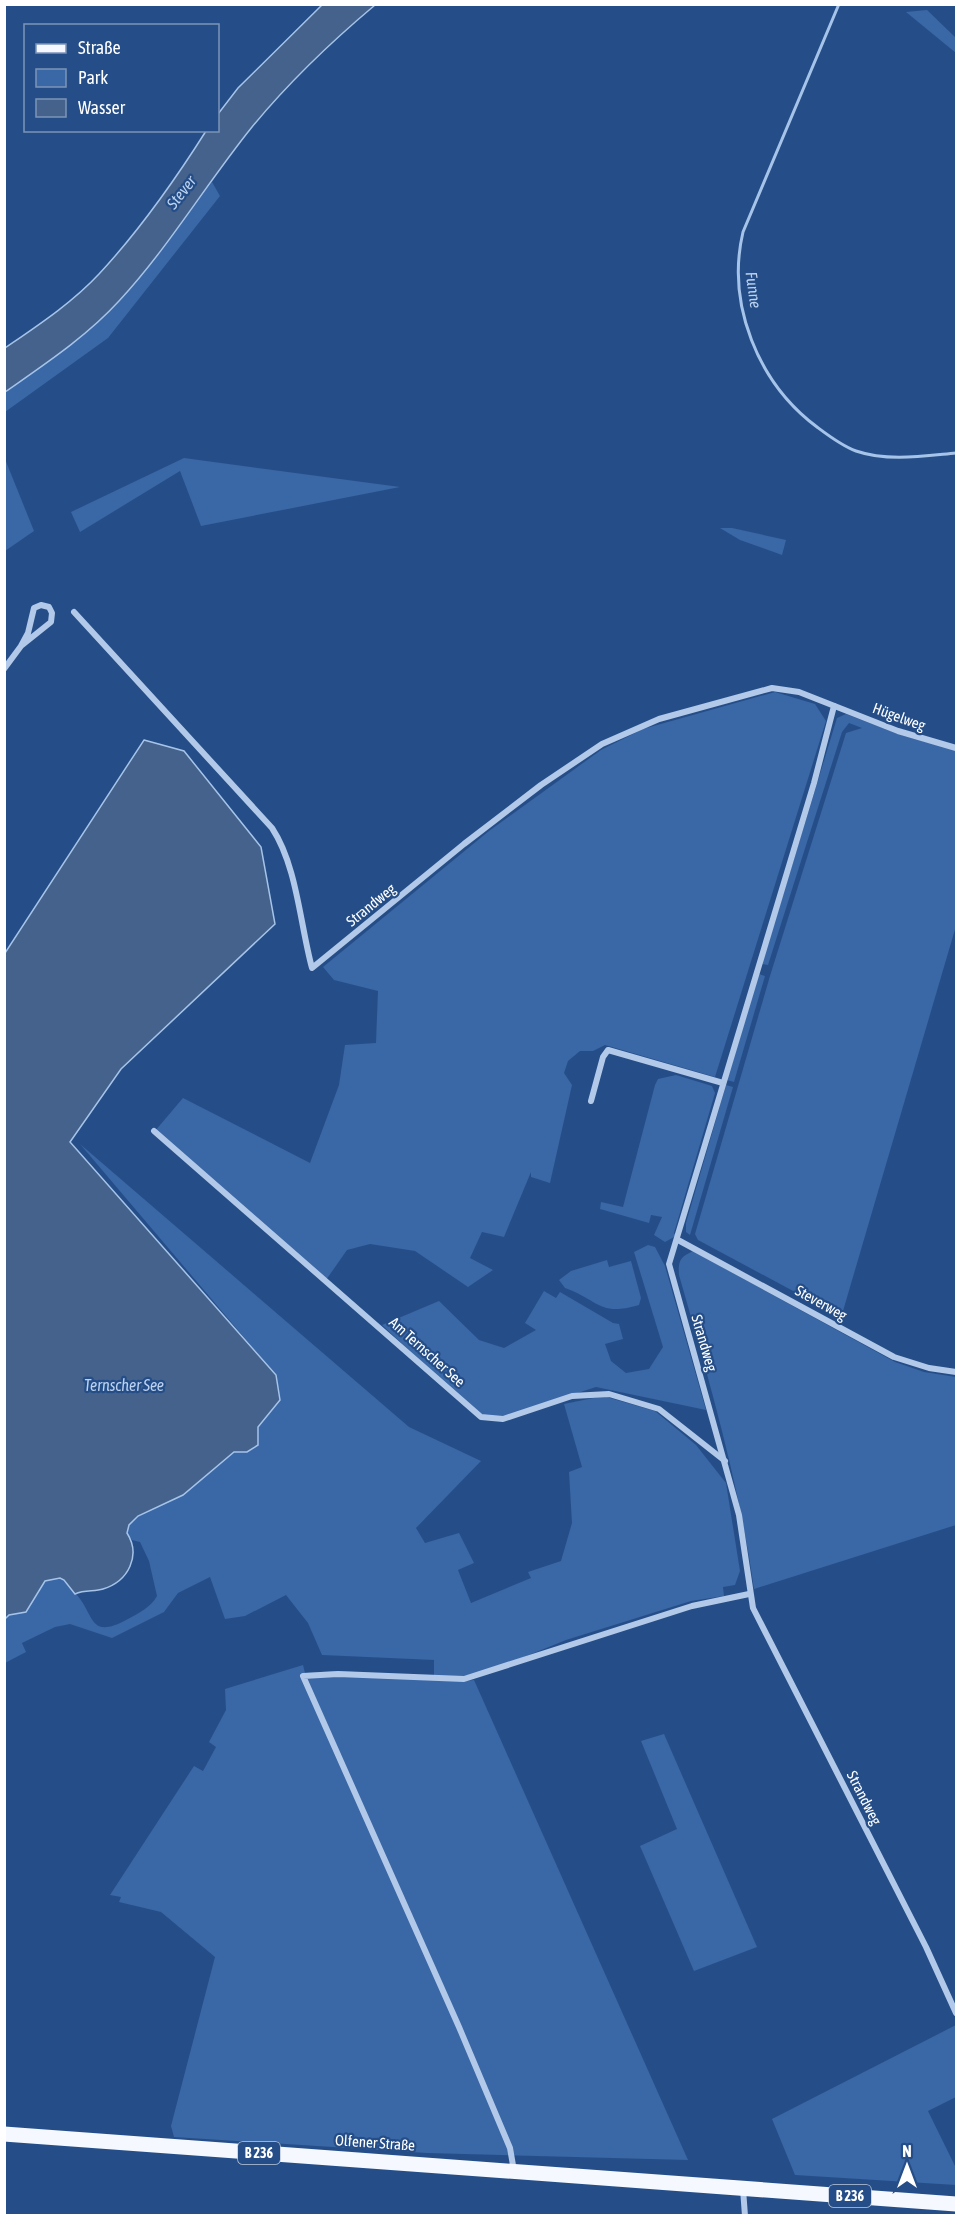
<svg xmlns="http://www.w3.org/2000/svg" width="961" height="2220" font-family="'Asap Condensed',sans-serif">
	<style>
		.green { fill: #3a67a5 }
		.water { fill: #44628b; stroke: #a6c4ea; stroke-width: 1.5 }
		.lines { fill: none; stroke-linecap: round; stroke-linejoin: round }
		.stream { stroke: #a6c4ea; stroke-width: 3 }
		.minor { stroke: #b2c9e9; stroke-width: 6 }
		.primary { stroke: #f5f8fe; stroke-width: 15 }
		.labels { text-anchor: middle; stroke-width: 4.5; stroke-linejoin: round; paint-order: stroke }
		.shield { fill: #254e88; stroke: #becadb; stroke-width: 1.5 }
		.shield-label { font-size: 14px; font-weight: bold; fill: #fff }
		.street-label { font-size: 15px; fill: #fff; stroke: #254e88 }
		.water-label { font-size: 16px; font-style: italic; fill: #bdd3f0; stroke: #254e88 }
	</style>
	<rect width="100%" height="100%" fill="#254e88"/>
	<g class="green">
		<polygon points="927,10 956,38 956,53 906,12"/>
		<polygon points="212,182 220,196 108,338 5,412 5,392 80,338 119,302"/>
		<polygon points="184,458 400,487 201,526 180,471 80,532 71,512"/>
		<polygon points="5,459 34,531 5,551 4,551"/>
		<polygon points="720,528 732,528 786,540 782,555 740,540"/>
		<polygon points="775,692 815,704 826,721 715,1077 605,1045 593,1051 580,1051 568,1061 564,1073 572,1085 550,1183 531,1177 531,1172 504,1237 482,1232 470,1258 493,1270 468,1287 415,1251 370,1244 347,1250 326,1280 155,1131 183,1098 310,1163 339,1085 345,1045 376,1043 378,991 334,980 323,967 489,831 601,750 643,729"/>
		<polygon points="846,714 904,736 956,750 956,926 843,1311 834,1313 698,1240 695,1234 770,976 846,733 862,728 849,723 842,732 768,965 762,964 837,718"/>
		<polygon points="759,974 765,976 734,1082 727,1080"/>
		<polygon points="676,1075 712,1086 715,1093 674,1233 676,1236 665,1242 654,1235 662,1217 651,1215 649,1223 600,1209 601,1202 623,1207 655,1085 658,1079"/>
		<polygon points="726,1085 733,1087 690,1235 686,1232 686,1223"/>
		<path d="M80 1144 409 1427 481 1461 416 1528 425 1543 459 1533 474 1563 458 1570 471 1603 531 1578 528 1572 561 1561 572 1523 569 1472 582 1467 564 1404 603 1396 655 1411 696 1445 726 1483 740 1571 735 1585 723 1587 724 1596 691 1601 566 1640 465 1681 474 1680 688 2160 427 2153 174 2137 171 2126 215 1957 161 1912 119 1902 121 1897 110 1895 194 1766 203 1771 216 1747 209 1742 226 1710 225 1689 303 1665 305 1673 337 1671 434 1676V1660L322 1655 308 1623 286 1595 245 1616 225 1619 210 1577 178 1593 164 1612 112 1638 70 1624 55 1627 22 1643 26 1652 5 1663V1619L9 1615 26 1611 45 1581 60 1578 64 1580C68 1586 72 1590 76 1594 95 1614 88 1641 128 1619 139 1613 151 1607 157 1596L149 1561 140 1542 132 1540 127 1533 129 1525 138 1516 183 1495 234 1452H247L258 1427 280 1400 276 1375Z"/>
		<polygon points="648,1245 655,1247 665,1266 706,1410 596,1387 503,1417 481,1417 382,1325 439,1301 479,1340 504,1348 536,1330 525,1323 544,1291 556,1298 560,1292 613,1323 619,1324 623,1339 605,1344 611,1361 626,1373 649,1369 663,1347 634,1252"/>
		<path d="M693 1251 895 1362 924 1372 956 1377V1525L754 1589C739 1482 709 1380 679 1275 678 1261 680 1257 693 1251Z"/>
		<path d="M607 1260 609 1267 631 1261 641 1298 639 1305C599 1317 599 1300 565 1288L559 1280 571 1271Z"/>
		<polygon points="664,1734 757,1947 694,1971 640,1846 677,1829 641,1741"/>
		<polygon points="956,2025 956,2097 928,2111 956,2168 956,2185 795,2175 772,2119"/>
	</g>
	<g class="water">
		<path d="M323 4 375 5C331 42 289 82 252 127 206 184 169 247 119 301 86 337 45 364 5 392V348C37 326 72 303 99 274 139 231 175 180 206 131L218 130V114L238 88Z"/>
		<path d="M144 740 184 751 261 847 275 924 121 1069 70 1142 276 1375 280 1400 258 1427V1445L247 1452H234L183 1495 138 1516 129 1525 127 1533C141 1555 129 1581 103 1589 94 1592 85 1589 75 1594L64 1580 60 1578 45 1581 26 1612 9 1615 5 1619V953Z"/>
	</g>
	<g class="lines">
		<path class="stream" d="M839 4 743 232C726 304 758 383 817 427 829 436 842 446 856 451 888 462 924 456 956 453"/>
		<g class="minor">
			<path d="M74 612 272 828C297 866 300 924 312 968L464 844 541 785 602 744 659 719 772 688 799 692 898 731 956 748"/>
			<polyline points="4,669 21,646 51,622 52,613 49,607 41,605 34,608 28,633 21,646"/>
			<polyline points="834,706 814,783 669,1264 739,1515 753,1608 926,1947 956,2013"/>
			<polyline points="591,1101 603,1057 608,1050 723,1083"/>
			<polyline points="154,1131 481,1417 503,1419 572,1396 609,1394 659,1409 725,1461"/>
			<polyline points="678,1240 894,1357 929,1368 956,1372"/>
			<polyline points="514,2171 510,2148 459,2027 303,1676 338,1674 464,1679 692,1606 749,1594"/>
			<polyline points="743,2189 745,2216"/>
		</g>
		<polyline class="primary" points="4,2134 956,2204"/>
	</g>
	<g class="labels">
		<g class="shield">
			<rect x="238" y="2142" width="42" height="22" rx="4.5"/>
			<rect x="829" y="2185" width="42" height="22" rx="4.5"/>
		</g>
		<g class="shield-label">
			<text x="259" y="2158">B 236</text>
			<text x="850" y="2201">B 236</text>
		</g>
		<g class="street-label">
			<text transform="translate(899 717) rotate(20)" y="5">Hügelweg</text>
			<text transform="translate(371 905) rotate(-39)" y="5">Strandweg</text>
			<text transform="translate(821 1303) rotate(29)" y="5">Steverweg</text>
			<text transform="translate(704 1343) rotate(74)" y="5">Strandweg</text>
			<text transform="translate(427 1352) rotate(42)" y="5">Am Ternscher See</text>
			<text transform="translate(864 1798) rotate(63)" y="5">Strandweg</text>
			<text transform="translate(375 2143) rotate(4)" y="5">Olfener Straße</text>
		</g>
		<g class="water-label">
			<text transform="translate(181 192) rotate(-52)" y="6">Stever</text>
			<text transform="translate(754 290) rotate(82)" y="6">Funne</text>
			<text x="124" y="1391">Ternscher See</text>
		</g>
	</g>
	<rect width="961" height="2220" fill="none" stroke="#ffffff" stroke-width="12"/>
	<rect x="24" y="24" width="195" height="108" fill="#254e88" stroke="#7c95b8" stroke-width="1.5"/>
	<rect x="36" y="44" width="30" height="9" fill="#f5f8fe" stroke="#7c95b8" stroke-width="1.5"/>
	<text x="78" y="54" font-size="18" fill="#ffffff">Straße</text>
	<rect x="36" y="69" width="30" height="18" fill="#3a67a5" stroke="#7c95b8" stroke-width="1.5"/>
	<text x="78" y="84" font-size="18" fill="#ffffff">Park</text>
	<rect x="36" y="99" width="30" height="18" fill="#44628b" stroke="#7c95b8" stroke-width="1.5"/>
	<text x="78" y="114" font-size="18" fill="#ffffff">Wasser</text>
	<g transform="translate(907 2166)" stroke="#254e88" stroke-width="4.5" paint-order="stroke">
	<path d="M0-4.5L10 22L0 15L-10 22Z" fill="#ffffff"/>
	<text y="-9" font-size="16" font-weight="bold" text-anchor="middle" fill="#ffffff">N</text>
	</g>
</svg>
